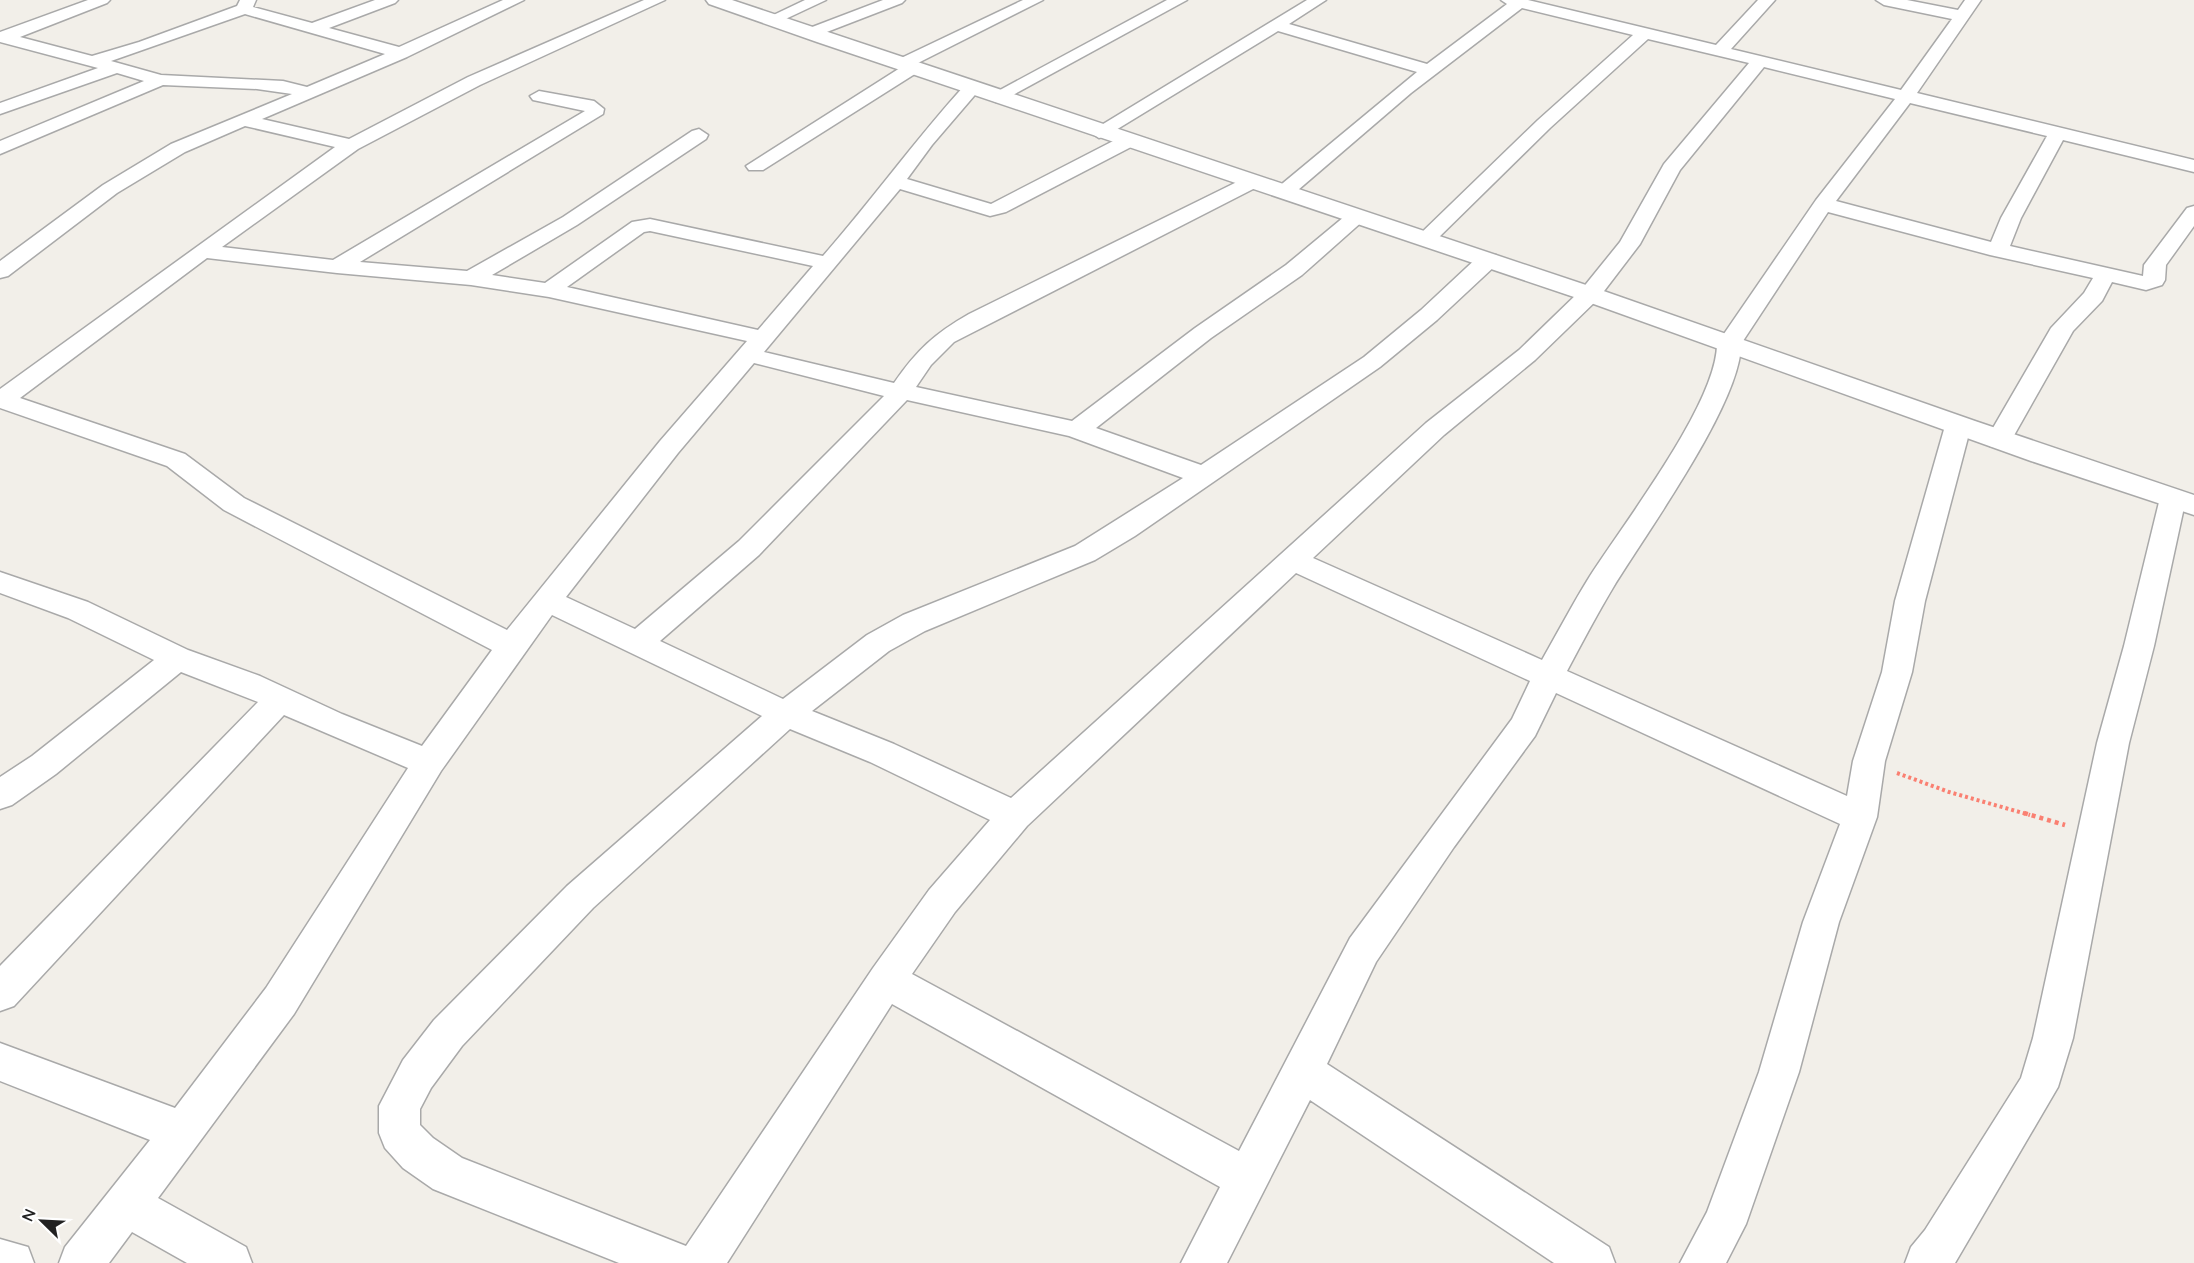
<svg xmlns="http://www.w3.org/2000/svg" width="2194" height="1263" font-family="Quicksand,sans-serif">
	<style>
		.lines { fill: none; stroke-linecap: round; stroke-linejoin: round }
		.minor-casing { stroke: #a9a9a9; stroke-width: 3 }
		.tertiary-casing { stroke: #a9a9a9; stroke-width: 3 }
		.path-far1 { stroke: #fa8072; stroke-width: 4; stroke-dasharray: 3 3; stroke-linecap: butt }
		.path { stroke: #fa8072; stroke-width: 4.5; stroke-dasharray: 4 4; stroke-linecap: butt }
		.minor { fill: #fff; fill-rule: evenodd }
		.tertiary { fill: #fff; fill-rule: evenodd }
	</style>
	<rect width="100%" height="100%" fill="#f2efe9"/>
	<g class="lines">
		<defs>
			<g id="minor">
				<path d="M88 0H110L107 3 20 37 92 56 139 42 237 6 240 0H256L253 7 312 23 375 0H398L395 3 329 28 399 47 503 0H524L407 57 262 119 349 139 468 77 644 0H665L480 85 358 149 222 247 333 260 585 111 533 100 530 96 539 91 594 101 604 109 603 114 360 262 467 271 563 217 692 131 699 129 708 135 706 139 577 225 492 275 545 283 632 222 650 219 823 256C872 200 915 140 965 85L971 84 980 89 932 145 907 179 991 204 1119 138H1133L1135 142 1133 146 1006 212 990 216 900 189 764 352 894 383C917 350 934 334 969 314L1245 178H1259L1262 182 1259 186 954 342 931 365 916 387 1072 421 1195 328 1286 265 1350 212H1364L1367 216 1364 220 1302 275 1211 338 1096 428 1201 465 1364 357 1421 310 1480 255H1496L1499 260 1496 265 1437 320 1380 367 1135 536 1095 560 925 631 889 651 812 711 894 744 1011 798 1426 423 1519 350 1582 289 1620 242 1664 164 1749 63 1648 39 1550 128 1433 243H1419L1415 239 1419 235 1538 120 1633 35 1522 8 1411 93 1291 196H1277L1274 192 1277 188 1417 72 1278 31 1106 136 1099 138 1090 132 1307 0H1326L1289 24 1427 64 1507 4 1501 0H1528L1716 45 1758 0H1775L1731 49 1901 90 1952 19 1884 5 1876 0H1907L1958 10 1965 0H1981L1917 93 2194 160V172L2063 140 2021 218 2010 246 2143 276 2144 265 2187 208 2194 206V226L2166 265 2165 280 2162 285 2146 290 2112 282 2102 301 2073 331 2008 446 1999 448 1990 446 1986 440 2051 328 2084 293 2093 278 1990 255 1828 212 1741 344C1741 403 1647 532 1614 586 1597 614 1582 643 1567 671L1847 796 1853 761 1882 672 1895 601 1945 426 1949 420 1958 418 1967 420 1971 426 1925 601 1912 672 1885 761 1877 817 1839 922 1799 1072 1746 1224 1726 1263H1680L1707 1212 1759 1072 1803 922 1840 824 1556 693 1535 736 1454 847 1376 962 1327 1064 1609 1247 1615 1263H1554L1310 1100 1227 1263H1181L1220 1187 892 1004 727 1263H619L433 1189 403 1168 385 1148 379 1133V1106L403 1060 434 1020 567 886 762 716 552 615 441 771 294 1014 158 1198 246 1247 252 1263H187L132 1232 109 1263H59L65 1247 150 1140 0 1081V1043L175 1108 266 988 408 768 284 715 14 1006 0 1011V966L258 702 181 672 56 774 12 805 0 809V777L32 756 154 660 68 618 0 593V572L88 602 188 650 260 676 342 714 422 746 492 650 224 510 167 466 0 408V389L335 147 245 126 185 152 117 193 8 276 0 278V261L103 185 171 144 292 94 257 89 163 85 0 154V141L144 81 117 73 0 114V103L98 68 0 42V32ZM245 14 385 54 307 87 283 81 161 75 111 61ZM1764 67 1895 99 1816 200 1717 344C1717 403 1624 523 1590 576 1573 603 1558 632 1542 660L1313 558 1444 435 1535 360 1598 299 1640 244 1680 170ZM1910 103 2047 136 2001 218 1991 242 1836 201ZM650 231 813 266 758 330 567 287 644 232ZM207 258 337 273 471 285 549 297 747 341 660 441 507 630 244 498 185 454 20 398ZM754 363 884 396 739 541 635 629 566 597 678 453ZM907 400 1069 436 1183 478 1075 546 903 615 867 635 783 699 660 641 759 555ZM1296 573 1530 681 1512 719 1350 938 1239 1151 912 974 955 912 1027 826ZM790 729 870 762 990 820 929 890 873 968 686 1246 462 1158 433 1138 420 1125V1109L431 1088 462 1046 593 908Z"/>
				<polygon points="805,0 826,0 777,23 765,23 763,20"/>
				<polygon points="883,0 905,0 902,3 819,35 813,37 805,32 807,29"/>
				<polygon points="1023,0 1043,0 916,64 921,68 918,72 763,170 749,170 746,166 900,68 894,64 897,60"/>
				<polygon points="1167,0 1187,0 1002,101 996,102 987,97"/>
				<polygon points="2173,489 2183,492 2186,498 2154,646 2129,743 2073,1038 2058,1087 1955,1263 1905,1263 1911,1247 1925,1230 2021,1078 2033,1038 2097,743 2124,646 2160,498 2163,492"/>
				<polygon points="0,1239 28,1247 34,1263 0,1263"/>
			</g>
			<polygon id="tertiary" points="706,0 732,0 1595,288 1975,421 2194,495 2194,515 2031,461 1577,298 817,42 709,4"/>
		</defs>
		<use href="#minor" class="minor-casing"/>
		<use href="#tertiary" class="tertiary-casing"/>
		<polyline class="path-far1" points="1897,773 1949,792 2030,815"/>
		<polyline class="path" points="2024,813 2065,825"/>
		<use href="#minor" class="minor"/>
		<use href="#tertiary" class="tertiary"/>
	</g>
	<g transform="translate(42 1221) rotate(294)" stroke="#ffffff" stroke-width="4.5" paint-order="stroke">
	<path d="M0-4.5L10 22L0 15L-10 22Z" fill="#222222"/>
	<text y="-9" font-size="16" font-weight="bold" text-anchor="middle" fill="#222222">N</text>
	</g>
</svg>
